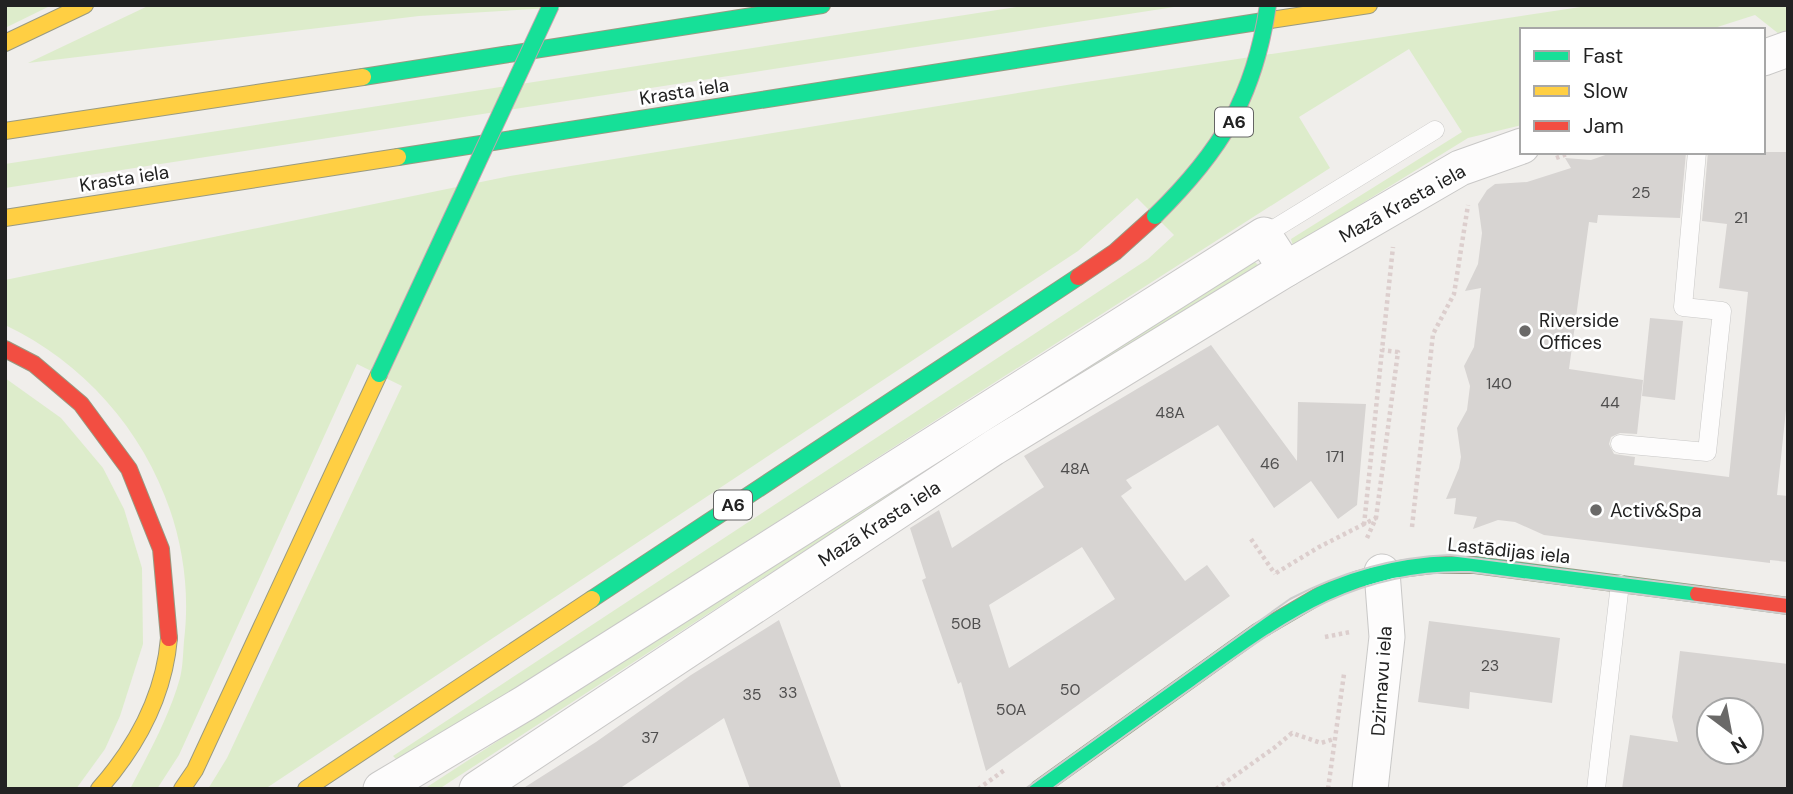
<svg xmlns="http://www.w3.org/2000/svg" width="1793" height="794" font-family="'DM Sans',sans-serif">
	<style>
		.grass { fill: #ddeccb }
		.building { fill: #d7d4d2; fill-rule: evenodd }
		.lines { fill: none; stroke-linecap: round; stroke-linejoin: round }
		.lane-casing { stroke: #c9c8c7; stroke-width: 19 }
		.street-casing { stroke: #c9c8c7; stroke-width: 37 }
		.fast-casing { stroke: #999a82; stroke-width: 18 }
		.slow-casing { stroke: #999a82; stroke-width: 18 }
		.jam-casing { stroke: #999a82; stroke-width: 18 }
		.path { stroke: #dccecd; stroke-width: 4.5; stroke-dasharray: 3.5 3.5; stroke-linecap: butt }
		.lane { stroke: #fdfcfc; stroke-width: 18 }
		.street { stroke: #fdfcfc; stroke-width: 35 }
		.fast { stroke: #16e098; stroke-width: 16 }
		.slow { stroke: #ffcf43; stroke-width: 16 }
		.jam { stroke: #f24e42; stroke-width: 16 }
		.tram { stroke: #ccc; stroke-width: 2 }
		.fast-bridge-casing { stroke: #c5a2ac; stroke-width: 18; stroke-linecap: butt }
		.fast-bridge { stroke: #16e098; stroke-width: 16 }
		.poi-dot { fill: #6a6968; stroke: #fff; stroke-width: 2.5 }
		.labels { text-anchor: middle; stroke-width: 5; stroke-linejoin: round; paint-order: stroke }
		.number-label { font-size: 16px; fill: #4f4e4e }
		.shield { fill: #fff; stroke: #646464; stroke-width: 2 }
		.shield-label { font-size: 18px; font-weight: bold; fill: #222 }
		.street-label { font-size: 19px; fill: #222; stroke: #fff }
		.poi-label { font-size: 19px; fill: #222; stroke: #fff; text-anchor: start }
	</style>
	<rect width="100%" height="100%" fill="#f0eeeb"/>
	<g class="grass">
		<polygon points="5,5 52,5 5,28"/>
		<polygon points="150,5 600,5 419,16 28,63"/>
		<polygon points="1029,5 1187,5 5,188 5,164"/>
		<path d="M1594 5H1788V31L1779 34 1755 15 1708 30H1522V125L1468 138 1293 246 1291 239 1462 132 1409 49 1299 117 1330 168 400 763 393 756 1148 259 1174 235 1137 198 1078 251 265 789H208L227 758 402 386 357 364 179 755 157 789H130C149 753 169 717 180 678 183 666 183 653 184 641 200 510 124 381 5 325V280L510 176 1073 84Z"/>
		<polygon points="1254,261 1259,266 1000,427 996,421"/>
		<polygon points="5,378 61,418 103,468 124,509 142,568 143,644 120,716 105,749 76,789 5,789"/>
		<polygon points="900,479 904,486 439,789 424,789"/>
	</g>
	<g class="building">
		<polygon points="1614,152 1686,152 1680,218 1598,215 1597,223 1589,222 1569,369 1643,380 1637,434 1620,433 1611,437 1609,444 1614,454 1635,457 1634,465 1729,477 1748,292 1719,288 1727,224 1702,221 1708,152 1788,152 1788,391 1777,495 1788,496 1788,562 1770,560 1770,563 1544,535 1515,522 1498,520 1473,529 1477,517 1454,514 1456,498 1446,499 1459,468 1461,457 1457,428 1467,410 1470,386 1464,366 1474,347 1481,288 1465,291 1478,264 1482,233 1478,204 1487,190 1495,184 1527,182 1571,168 1565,158 1591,160"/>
		<polygon points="1650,318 1683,321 1675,400 1642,396"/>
		<path d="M1211 345 1297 461 1298 402 1366 404 1357 505 1338 519 1311 481 1274 508 1218 425 1126 480 1132 488 1121 496 1185 581 1207 565 1230 596 986 771 961 682 958 684 922 580 926 578 910 528 939 510 952 548 1044 487 1024 456ZM1082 547 1115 599 1009 668 989 605Z"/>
		<polygon points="779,620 842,789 750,789 724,718 619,789 522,789 596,742 691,675"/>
		<polygon points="1429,621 1560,638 1552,703 1470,692 1469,709 1418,702"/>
		<path d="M1680 651 1788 664V789H1622L1630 735 1678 742 1672 717ZM1709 710H1751V752H1709Z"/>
	</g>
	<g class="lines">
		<defs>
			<g id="lane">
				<polyline points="1264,235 1435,130"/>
				<polyline points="1620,444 1707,452 1722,311 1683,307 1697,152"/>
				<polyline points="1596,789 1620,584"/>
			</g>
			<g id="street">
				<polyline points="1763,58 1788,49"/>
				<polyline points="381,789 525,703 1264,235 1286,269"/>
				<polyline points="477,789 993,448 1286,269 1460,168 1522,146"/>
				<polyline points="1370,789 1387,637 1382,572"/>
			</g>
			<g id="fast">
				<polyline points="363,77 822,5"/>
				<polyline points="398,157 1270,20"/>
				<polyline points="592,599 1078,277"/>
				<polyline points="1038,789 1257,632 1322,594 1356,580 1392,570 1432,565 1475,565 1698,594"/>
			</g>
			<g id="slow">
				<polyline points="1270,20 1369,5"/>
				<polyline points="5,43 85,5"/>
				<polyline points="5,131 363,77"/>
				<polyline points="5,218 398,157"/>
				<path d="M99 789C137 746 164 696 169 638"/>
				<polyline points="182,789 195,770 379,374"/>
				<polyline points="306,789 592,599"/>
			</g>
			<g id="jam">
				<polyline points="1078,277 1115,252 1155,216"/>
				<polyline points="5,349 34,364 81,404 129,469 161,549 169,638"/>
				<polyline points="1698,594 1788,606"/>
			</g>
		</defs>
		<use href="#lane" class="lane-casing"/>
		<use href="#street" class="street-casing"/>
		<use href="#fast" class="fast-casing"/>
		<use href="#slow" class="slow-casing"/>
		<use href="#jam" class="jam-casing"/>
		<g class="path">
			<polyline points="1556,158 1572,152"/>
			<polyline points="1364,525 1382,350"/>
			<polyline points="1412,527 1433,334 1454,294 1468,205"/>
			<polyline points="1367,538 1376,518 1398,352 1382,350 1393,247"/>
			<polyline points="1251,539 1275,574"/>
			<polyline points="1276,573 1319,547 1376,518"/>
			<polyline points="1325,637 1350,632"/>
			<polyline points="978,789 1006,769"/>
			<polyline points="1216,789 1274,748 1292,733 1321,743 1334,739"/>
			<polyline points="1328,789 1344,674"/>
		</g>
		<use href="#lane" class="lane"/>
		<use href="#street" class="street"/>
		<use href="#fast" class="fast"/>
		<use href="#slow" class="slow"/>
		<use href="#jam" class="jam"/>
		<g class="tram">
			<path d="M1025 789 1290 599C1341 572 1392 557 1450 555L1788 598"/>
			<path d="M1052 789C1099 754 1147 720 1195 686 1285 622 1353 569 1470 572L1788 614"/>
		</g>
		<defs>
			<g id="fast-bridge">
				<path d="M1155 216C1221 151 1254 98 1268 5"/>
				<polyline points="379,374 551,5"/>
			</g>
		</defs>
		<use href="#fast-bridge" class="fast-bridge-casing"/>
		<use href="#fast-bridge" class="fast-bridge"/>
	</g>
	<g class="poi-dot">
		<circle cx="1525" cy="331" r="7"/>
		<circle cx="1596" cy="510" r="7"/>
	</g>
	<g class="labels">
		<g class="number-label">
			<text x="1641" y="198">25</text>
			<text x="1741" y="223">21</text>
			<text x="1499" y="389">140</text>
			<text x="1610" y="408">44</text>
			<text x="1170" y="418">48A</text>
			<text x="1335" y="462">171</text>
			<text x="1270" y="469">46</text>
			<text x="1075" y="474">48A</text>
			<text x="966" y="629">50B</text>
			<text x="1490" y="671">23</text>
			<text x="1070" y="695">50</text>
			<text x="788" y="698">33</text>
			<text x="752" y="700">35</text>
			<text x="1011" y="715">50A</text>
			<text x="650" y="743">37</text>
		</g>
		<g class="shield">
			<rect x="1215" y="107.5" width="38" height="29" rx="5"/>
			<rect x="714" y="490.5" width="38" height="29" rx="5"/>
		</g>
		<g class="shield-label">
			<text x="1234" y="128">A6</text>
			<text x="733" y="511">A6</text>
		</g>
		<g class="street-label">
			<text transform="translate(684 91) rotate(-9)" y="7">Krasta iela</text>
			<text transform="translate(124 178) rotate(-9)" y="7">Krasta iela</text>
			<text transform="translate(1402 203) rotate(-29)" y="7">Mazā Krasta iela</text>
			<text transform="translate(879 523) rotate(-33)" y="7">Mazā Krasta iela</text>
			<text transform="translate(1509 550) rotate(6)" y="7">Lastādijas iela</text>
			<text transform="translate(1381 681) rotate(-86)" y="7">Dzirnavu iela</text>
		</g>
		<g class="poi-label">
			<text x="1539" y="327">Riverside<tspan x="1539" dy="22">Offices</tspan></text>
			<text x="1610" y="517">Activ&amp;Spa</text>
		</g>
	</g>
	<rect width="1793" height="794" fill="none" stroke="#222222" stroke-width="14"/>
	<rect x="1520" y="28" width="245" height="126" fill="#ffffff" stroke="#a7a7a7" stroke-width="2"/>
	<rect x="1534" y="51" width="35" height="10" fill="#16e098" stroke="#a7a7a7" stroke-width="2"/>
	<text x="1583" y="63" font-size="21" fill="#222222">Fast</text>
	<rect x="1534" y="86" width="35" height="10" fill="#ffcf43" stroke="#a7a7a7" stroke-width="2"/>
	<text x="1583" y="98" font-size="21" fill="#222222">Slow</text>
	<rect x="1534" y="121" width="35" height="10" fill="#f24e42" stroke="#a7a7a7" stroke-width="2"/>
	<text x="1583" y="133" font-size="21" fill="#222222">Jam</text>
	<g transform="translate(1730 731) rotate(148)"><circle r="33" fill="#ffffff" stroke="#a7a7a7" stroke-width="2"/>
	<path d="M0-5L12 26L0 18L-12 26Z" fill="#6a6968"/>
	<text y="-10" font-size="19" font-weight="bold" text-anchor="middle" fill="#222222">N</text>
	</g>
</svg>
